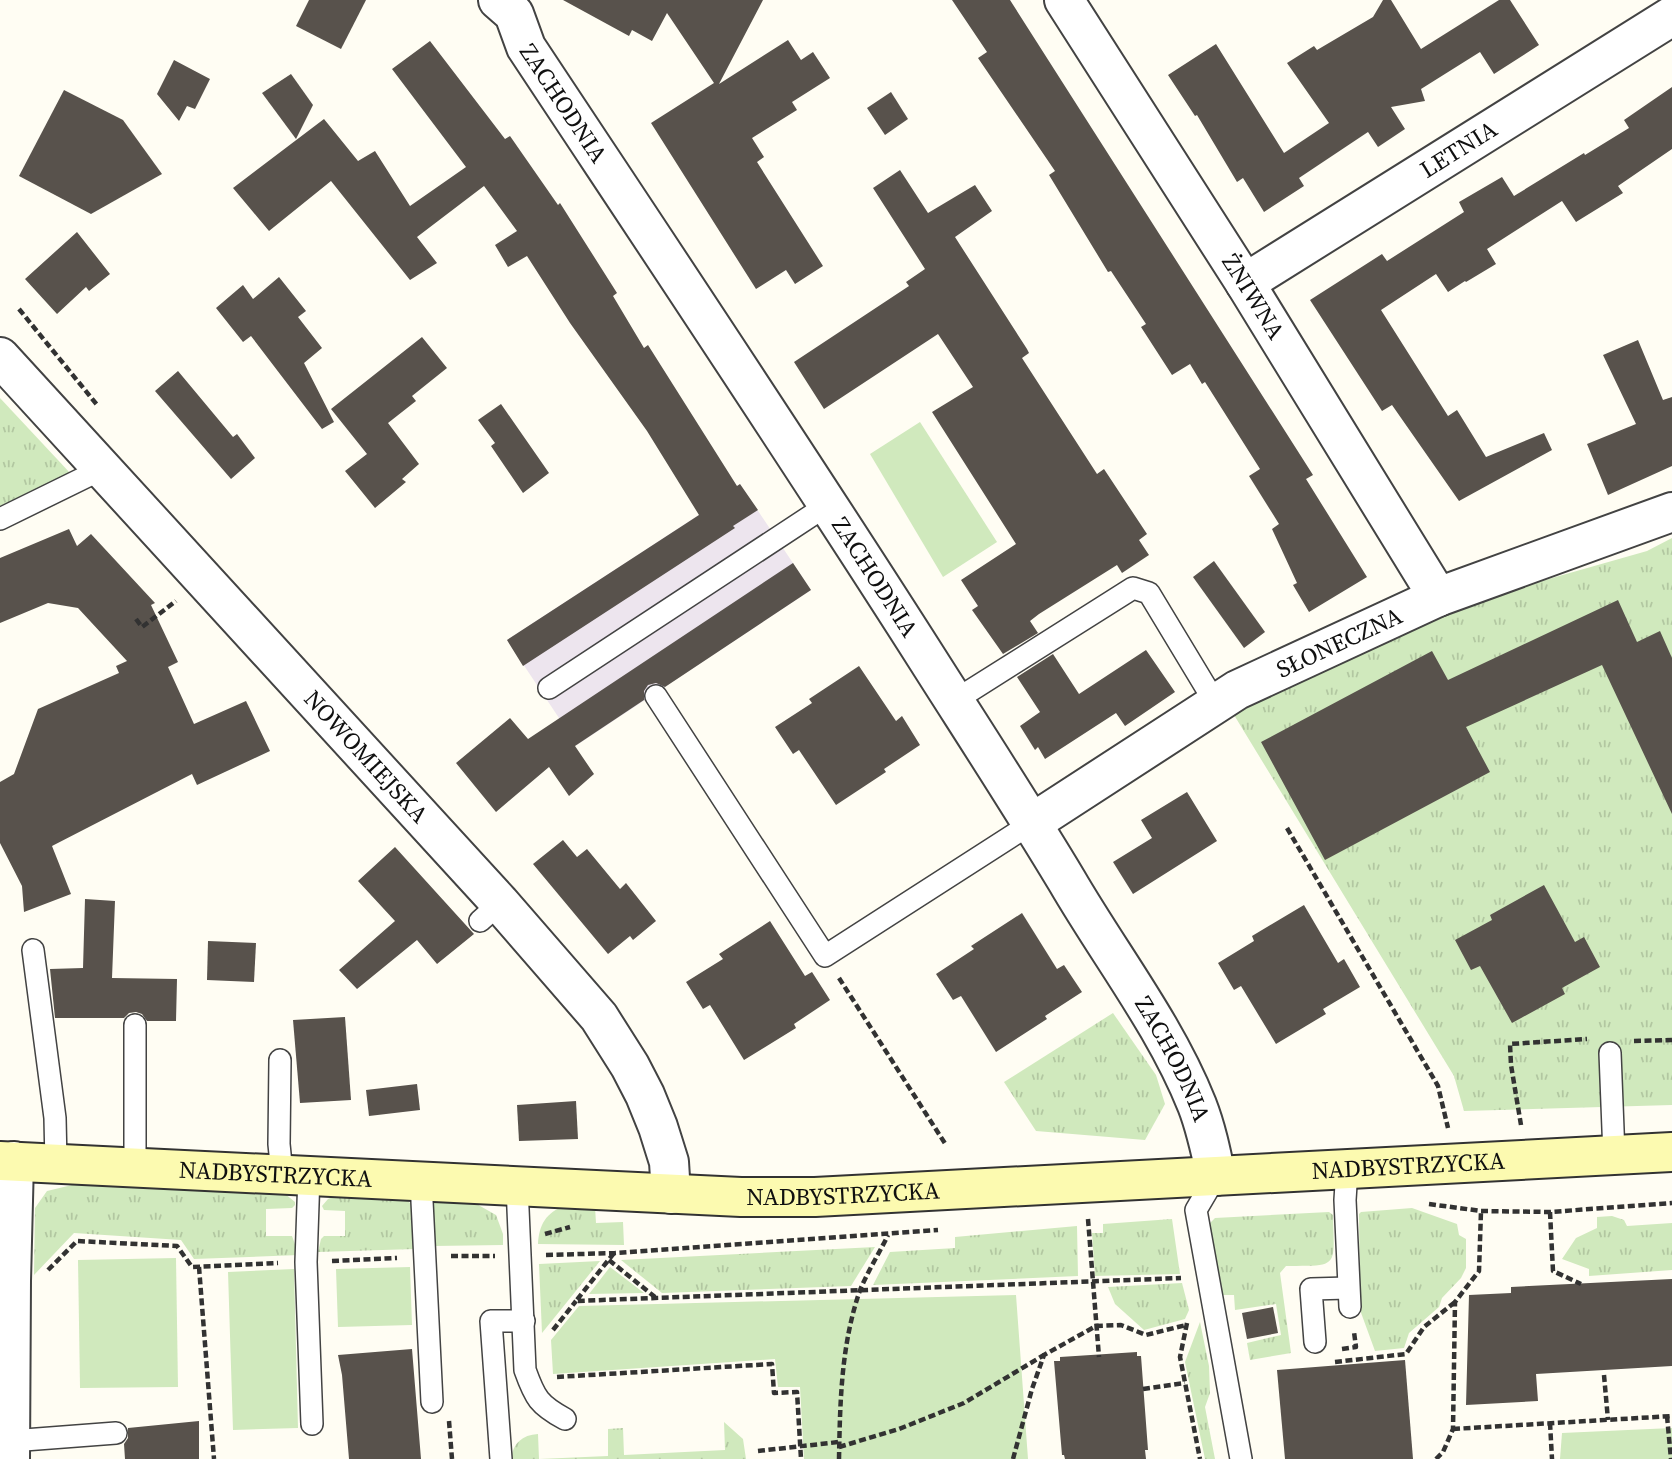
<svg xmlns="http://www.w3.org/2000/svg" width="1672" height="1459" font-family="'Source Serif 4',serif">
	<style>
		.industrial { fill: #ede5ee }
		.grass { fill: url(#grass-tufts) }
		.park { fill: #d0e9bd }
		.building { fill: #58524c }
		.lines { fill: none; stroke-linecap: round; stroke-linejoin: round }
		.lane-casing { stroke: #434343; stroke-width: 24 }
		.street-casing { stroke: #434343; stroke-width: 42 }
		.secondary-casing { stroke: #323232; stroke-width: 42 }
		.path { stroke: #323232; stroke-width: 4.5; stroke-dasharray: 7 3.5; stroke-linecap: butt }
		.lane { stroke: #fff; stroke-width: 21 }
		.street { stroke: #fff; stroke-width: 38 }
		.secondary { stroke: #fcfab0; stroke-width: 38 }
		.labels { text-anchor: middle; stroke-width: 7; stroke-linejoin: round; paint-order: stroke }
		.street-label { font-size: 24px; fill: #101010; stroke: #fff }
	</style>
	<defs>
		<pattern id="grass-tufts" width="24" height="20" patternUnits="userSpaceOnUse" patternTransform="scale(1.75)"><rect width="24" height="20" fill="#d0e9bd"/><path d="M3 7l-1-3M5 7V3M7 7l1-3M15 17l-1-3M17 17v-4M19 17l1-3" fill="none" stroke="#b2c7a1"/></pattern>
	</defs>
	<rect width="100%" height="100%" fill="#fffdf3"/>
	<polygon class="industrial" points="740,484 811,590 577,745 507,640 717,503 716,500"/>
	<g class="grass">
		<polygon points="0,398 71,474 0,506"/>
		<polygon points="1672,538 1672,1105 1464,1111 1454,1076 1231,710 1422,615 1647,551"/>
		<polygon points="1113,1013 1156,1075 1165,1104 1145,1140 1036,1131 1004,1082"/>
		<polygon points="72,1185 284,1193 295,1202 295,1205 292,1208 266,1209 266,1236 292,1236 299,1255 194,1259 181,1240 74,1233 34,1275 35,1208 47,1191"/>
		<polygon points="335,1196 408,1201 414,1207 415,1249 318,1252 321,1239 324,1236 345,1236 345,1211 324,1210 322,1206 328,1199"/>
		<polygon points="435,1201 473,1202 496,1215 503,1234 503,1245 434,1246 433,1204"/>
		<path d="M565 1206 595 1207 596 1223 623 1222 624 1245 538 1244C539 1225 546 1212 565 1206Z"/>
		<polygon points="1412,1208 1457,1224 1459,1235 1466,1239 1466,1268 1461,1278 1442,1298 1439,1307 1409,1333 1404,1348 1375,1351 1360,1310 1359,1214 1361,1212"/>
		<path d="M1329 1212 1333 1215C1334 1268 1340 1266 1286 1266L1280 1273 1291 1353 1250 1360 1247 1343 1281 1335 1276 1304 1235 1310 1234 1295H1223L1208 1225 1215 1218Z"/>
		<polygon points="1612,1216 1624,1220 1627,1226 1672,1223 1672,1270 1589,1276 1589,1269 1562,1259 1576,1238 1597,1228 1597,1217"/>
		<polygon points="1172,1219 1180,1274 1095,1276 1092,1233 1103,1233 1103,1224"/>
		<polygon points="1077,1226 1078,1276 873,1285 890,1252 955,1248 955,1237"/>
		<polygon points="875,1247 851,1286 662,1293 621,1260"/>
		<polygon points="600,1261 542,1333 539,1264"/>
		<polygon points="610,1267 644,1293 589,1294"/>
		<polygon points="1182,1283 1189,1310 1185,1319 1144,1330 1115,1304 1108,1287"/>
		<polygon points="1200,1322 1209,1366 1210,1393 1205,1407 1215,1459 1205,1459 1185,1362"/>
		<path d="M724 1422 743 1439 746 1459H511C513 1443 522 1435 538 1434L539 1459 608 1456V1429L623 1428 624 1455 725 1450Z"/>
	</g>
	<g class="park">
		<polygon points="920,422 997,542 943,577 870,454"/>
		<polygon points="176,1258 178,1387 80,1388 78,1260"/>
		<polygon points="410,1267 412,1325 338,1327 336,1269"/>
		<polygon points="294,1269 298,1428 233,1430 228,1272"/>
		<polygon points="1016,1295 1028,1459 804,1459 800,1387 778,1387 775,1359 553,1374 551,1340 579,1306"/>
		<polygon points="1672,1428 1672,1459 1560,1459 1562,1433"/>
	</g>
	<g class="building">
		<polygon points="309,0 366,0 341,49 296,26"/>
		<polygon points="563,0 763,0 719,84 788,40 801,60 813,52 830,78 792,102 797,110 752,138 764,157 757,162 823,266 795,284 786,270 756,289 651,123 714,83 667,13 652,41 632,30 629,36"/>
		<polygon points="952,0 1010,0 1313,475 1306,479 1367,577 1309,612 1293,585 1297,583 1272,529 1279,524 1249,476 1260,469 1205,382 1202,384 1190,364 1172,375 1141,327 1146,324 1111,271 1108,272 1049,175 1055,171 978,58 987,52"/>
		<polygon points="1383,0 1391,0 1421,49 1499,0 1510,0 1539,45 1494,74 1480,52 1421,89 1425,101 1391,107 1405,129 1378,147 1368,132 1299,178 1304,186 1264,212 1243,178 1237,182 1197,115 1195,116 1168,75 1216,44 1284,153 1329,123 1287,63 1314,46 1317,50 1373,17"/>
		<polygon points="430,41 505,139 510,136 558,205 560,203 617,293 613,296 644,348 648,345 737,486 740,484 758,510 733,526 735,528 523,666 507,640 699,515 647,431 570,323 527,256 508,267 495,245 517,231 484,186 417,237 437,263 410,280 331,181 269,231 233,188 324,119 358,161 375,151 410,206 466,167 392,69"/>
		<polygon points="174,60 210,79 195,109 187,106 179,121 157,94"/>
		<polygon points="291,74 313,105 296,139 262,93"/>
		<polygon points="1672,87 1672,149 1618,186 1623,193 1576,222 1562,201 1487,249 1496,264 1466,282 1465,281 1448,292 1436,274 1381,310 1448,416 1457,410 1486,457 1544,433 1552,450 1459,501 1392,405 1382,411 1310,300 1382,254 1387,261 1464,212 1459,202 1502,177 1514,196 1584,153 1585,155 1629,128 1624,120"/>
		<polygon points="64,90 123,120 162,174 91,214 19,176"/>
		<polygon points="891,92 908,119 885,135 867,108"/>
		<polygon points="900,170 928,213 975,185 992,211 955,237 1027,349 1029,353 1022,358 1097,474 1104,469 1147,534 1139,540 1149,555 1122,573 1117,565 1039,614 1030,621 1038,633 1003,654 972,610 978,606 961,580 1016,544 932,412 973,387 938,334 824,409 794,362 909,286 906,282 925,269 873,188"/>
		<polygon points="77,232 110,274 89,291 86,287 57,314 25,279"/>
		<polygon points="279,277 306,311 298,317 322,348 304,363 334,422 322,429 251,336 243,342 216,308 243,285 253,299"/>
		<polygon points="422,337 447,368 412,396 416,401 388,423 419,464 402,479 406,482 375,508 345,471 367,454 331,409"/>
		<polygon points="1638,340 1663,400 1672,397 1672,466 1608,495 1587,444 1636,424 1603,355"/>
		<polygon points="178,371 233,437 237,434 255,458 231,479 155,391"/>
		<polygon points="501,404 549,473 523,493 491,446 495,443 478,420"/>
		<polygon points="69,529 77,546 91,534 155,603 151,605 178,662 168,667 194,724 246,701 270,751 197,785 192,774 52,846 71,894 24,912 22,886 0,843 0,782 14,774 38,709 119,673 116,666 127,661 78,608 48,603 0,623 0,558"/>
		<polygon points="1214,561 1265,632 1244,648 1193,577"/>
		<polygon points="793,563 811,590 665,687 656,683 648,685 644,691 644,700 575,746 594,774 569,796 549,767 496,812 456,763 510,718 528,739"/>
		<polygon points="1618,600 1637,642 1660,631 1672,658 1672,814 1602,665 1466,727 1490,772 1325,860 1261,742 1432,651 1448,680"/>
		<polygon points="1146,650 1175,692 1125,726 1116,713 1045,759 1038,747 1035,750 1020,726 1040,712 1017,677 1053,654 1079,694"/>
		<polygon points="859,666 896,721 902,716 920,745 884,769 886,772 836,805 799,750 793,754 775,727 812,703 809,699"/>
		<polygon points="1187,792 1217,841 1133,894 1113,862 1152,838 1141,820"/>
		<polygon points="563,840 577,857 587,849 620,889 626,883 656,921 633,940 630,936 608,954 533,864"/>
		<polygon points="395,847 474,934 437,964 417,940 357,989 339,970 395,921 358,881"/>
		<polygon points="1544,885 1575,942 1584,937 1600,967 1562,988 1565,994 1512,1023 1480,966 1471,970 1455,940 1492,920 1490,915"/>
		<polygon points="85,899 115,901 112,978 177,979 176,1021 147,1021 142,1014 136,1012 129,1013 124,1018 55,1018 50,969 83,968"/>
		<polygon points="1304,905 1338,963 1344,959 1360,987 1323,1009 1326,1014 1276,1044 1241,986 1234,990 1218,963 1254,941 1252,936"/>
		<polygon points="1022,913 1057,969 1064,965 1082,992 1045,1016 1047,1019 996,1052 961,996 953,1000 936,974 974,949 971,946"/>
		<polygon points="770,921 805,976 812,972 830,1000 794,1024 796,1028 744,1060 710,1005 703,1009 686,982 723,959 719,954"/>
		<polygon points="208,941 256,943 254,982 207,980"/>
		<polygon points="345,1017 351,1100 300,1103 293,1020"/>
		<polygon points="417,1084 420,1110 369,1116 366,1090"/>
		<polygon points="576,1101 578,1139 519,1141 517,1105"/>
		<polygon points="1672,1279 1672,1366 1536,1374 1538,1401 1466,1405 1469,1295 1511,1293 1511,1287"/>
		<polygon points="1273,1307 1278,1333 1247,1339 1242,1313"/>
		<polygon points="412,1349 421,1459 349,1459 342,1375 338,1355"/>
		<polygon points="1137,1352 1137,1356 1141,1356 1148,1450 1145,1450 1146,1459 1065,1459 1064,1455 1062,1455 1054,1361 1060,1361 1060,1357"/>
		<polygon points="1405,1360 1413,1459 1285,1459 1277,1370"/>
		<polygon points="199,1421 199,1459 125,1459 124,1444 128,1438 128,1428"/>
	</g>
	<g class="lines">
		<defs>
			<g id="lane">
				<polyline points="0,519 104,468"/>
				<polyline points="549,688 829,504"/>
				<polyline points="656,696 825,956 1032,823"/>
				<polyline points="954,701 1133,588 1149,593 1216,704"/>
				<polyline points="480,921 500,903"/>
				<polyline points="33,950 55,1118 56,1163"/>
				<polyline points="135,1025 135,1167"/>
				<polyline points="1610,1053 1614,1155"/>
				<polyline points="280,1060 279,1144 282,1174"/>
				<polyline points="1347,1169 1345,1200 1350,1307"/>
				<polyline points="309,1175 306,1262 312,1424"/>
				<polyline points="1216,1176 1196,1210 1241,1459"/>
				<polyline points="421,1181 432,1402"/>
				<path d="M517 1186 525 1370C535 1398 539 1405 565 1419"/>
				<polyline points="1315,1342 1311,1289 1348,1288"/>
				<polyline points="11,1441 116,1433"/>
				<polyline points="501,1459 491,1321 524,1321"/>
			</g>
			<g id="street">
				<path id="s1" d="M498 0 514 14 526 47C661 251 797 454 928 660 975 734 1022 806 1067 881 1110 955 1165 1025 1197 1105 1206 1128 1211 1152 1216 1176"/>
				<path id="s2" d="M1064 0 1245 283 1438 597"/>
				<path id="s3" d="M1245 283 1672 16"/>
				<path id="s4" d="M0 357 500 903 599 1017 630 1066 645 1095 658 1127 669 1162 671 1194"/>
				<path id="s5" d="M1032 823 1237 690 1438 597 1672 512"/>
				<polyline points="10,1459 11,1281 14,1161"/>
			</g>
			<g id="secondary">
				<path id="s6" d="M0 1161 741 1197H815L1672 1152"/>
			</g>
		</defs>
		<use href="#lane" class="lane-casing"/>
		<use href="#street" class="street-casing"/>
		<use href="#secondary" class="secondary-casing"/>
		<g class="path">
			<polyline points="19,309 98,406"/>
			<polyline points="136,619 142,627 176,601"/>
			<polyline points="1287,828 1438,1086 1448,1128"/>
			<polyline points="839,978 946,1145"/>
			<polyline points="1634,1041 1672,1040"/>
			<polyline points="1521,1125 1511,1065 1510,1044 1587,1039"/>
			<polyline points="1429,1204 1481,1211 1550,1212 1672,1203"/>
			<polyline points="1550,1212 1553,1271 1581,1284"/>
			<polyline points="1088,1219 1099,1357"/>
			<polyline points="545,1234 570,1227"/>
			<polyline points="614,1253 576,1301 1181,1278"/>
			<polyline points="546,1255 615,1253 938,1230"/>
			<polyline points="451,1256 495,1256"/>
			<polyline points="609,1260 655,1297"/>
			<polyline points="332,1261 397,1258"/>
			<polyline points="199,1267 214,1459"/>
			<polyline points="48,1270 77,1241 177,1246 192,1267 278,1263"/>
			<polyline points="1187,1323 1180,1357 1200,1459"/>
			<polyline points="553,1330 576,1301"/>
			<polyline points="1342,1349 1356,1347 1354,1332"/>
			<polyline points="1335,1362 1406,1354 1424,1327 1455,1302"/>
			<polyline points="1604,1375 1608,1420"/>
			<polyline points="557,1377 772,1364 774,1393 797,1392 801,1459"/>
			<polyline points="1143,1389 1185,1383"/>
			<polyline points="1667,1416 1671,1459"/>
			<polyline points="449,1421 452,1459"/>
			<polyline points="1550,1423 1552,1459"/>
			<polyline points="1453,1429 1672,1416"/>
			<polyline points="839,1447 899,1429 964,1403 1044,1355"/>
			<polyline points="758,1451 839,1442"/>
			<path d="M839 1459C840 1403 841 1347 859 1293 866 1274 879 1254 888 1235"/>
			<polyline points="1013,1459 1032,1389 1044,1355 1096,1326 1121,1325 1146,1335 1186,1325"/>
			<polyline points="1436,1459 1443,1452 1453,1429 1455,1302 1479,1271 1481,1211"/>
		</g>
		<use href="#lane" class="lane"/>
		<use href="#street" class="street"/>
		<use href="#secondary" class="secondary"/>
	</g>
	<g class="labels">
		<g class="street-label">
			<text dy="8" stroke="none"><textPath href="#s1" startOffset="124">ZACHODNIA</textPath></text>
			<text dy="8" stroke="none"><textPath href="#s3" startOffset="252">LETNIA</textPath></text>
			<text dy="8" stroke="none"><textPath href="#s2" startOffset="352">ŻNIWNA</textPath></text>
			<text dy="8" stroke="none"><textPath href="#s1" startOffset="691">ZACHODNIA</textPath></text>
			<text dy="8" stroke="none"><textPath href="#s5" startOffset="357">SŁONECZNA</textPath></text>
			<text dy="8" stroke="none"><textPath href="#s4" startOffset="542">NOWOMIEJSKA</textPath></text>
			<text dy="8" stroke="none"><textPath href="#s1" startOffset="1258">ZACHODNIA</textPath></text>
			<text dy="8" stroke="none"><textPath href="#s6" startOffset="1410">NADBYSTRZYCKA</textPath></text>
			<text dy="8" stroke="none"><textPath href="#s6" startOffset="276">NADBYSTRZYCKA</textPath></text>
			<text dy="8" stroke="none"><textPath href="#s6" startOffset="844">NADBYSTRZYCKA</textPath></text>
		</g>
	</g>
</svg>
